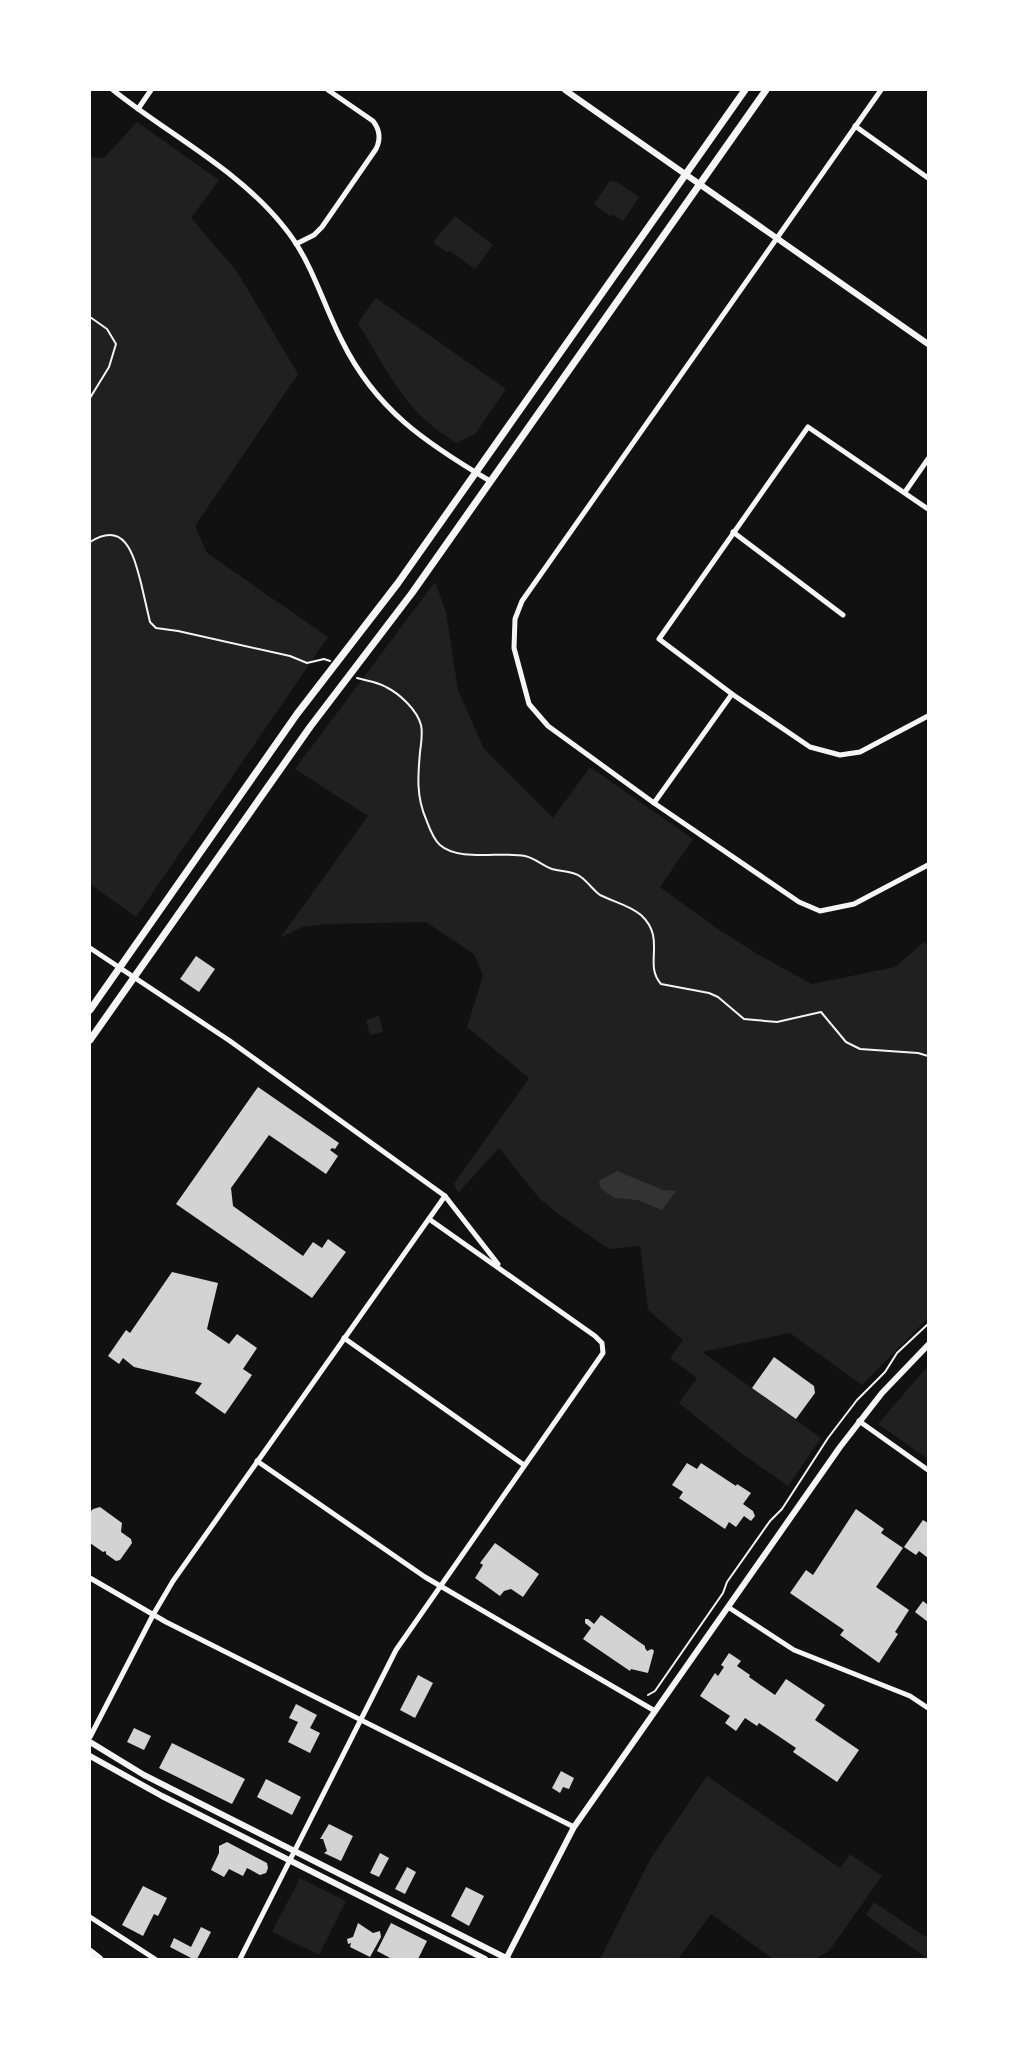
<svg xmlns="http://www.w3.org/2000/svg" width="1018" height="2049" font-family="'PT Sans Narrow',sans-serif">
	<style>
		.green { fill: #202020 }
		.water { fill: #333 }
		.building { fill: #d3d3d3 }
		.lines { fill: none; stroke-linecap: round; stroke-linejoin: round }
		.path { stroke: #f5f5f5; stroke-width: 2 }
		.minor { stroke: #f5f5f5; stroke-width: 5 }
		.tertiary { stroke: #f5f5f5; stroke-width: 6 }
		.secondary { stroke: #f5f5f5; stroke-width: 7 }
		.primary { stroke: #f5f5f5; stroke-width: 8 }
	</style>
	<rect width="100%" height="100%" fill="#111"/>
	<g class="green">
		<polygon points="137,122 219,180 191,218 236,270 298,374 195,526 207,553 328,637 136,917 90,884 90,157 104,158"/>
		<polygon points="610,181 617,182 639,197 623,221 612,214 610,216 594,204"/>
		<polygon points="455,216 493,245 475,269 450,251 446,252 433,242"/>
		<path d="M376 298 506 389 475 434 456 443C442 433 428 424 416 411 393 385 376 353 358 323Z"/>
		<polygon points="435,582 446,612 458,690 484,749 553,818 590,767 693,839 660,887 715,927 757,954 812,984 895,967 924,942 928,946 928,1318 862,1385 790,1333 702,1352 821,1438 788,1486 741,1453 679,1403 697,1378 670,1358 683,1340 648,1310 640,1246 609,1249 557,1213 539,1198 499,1148 458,1193 454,1184 529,1078 467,1027 483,976 474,954 426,922 325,924 302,927 280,938 368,816 295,769"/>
		<polygon points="379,1016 383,1032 370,1035 366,1020"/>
		<polygon points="928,1366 928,1459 878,1424"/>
		<polygon points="707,1776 840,1868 850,1854 882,1876 829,1951 815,1959 773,1959 711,1914 678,1959 600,1959 651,1858"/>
		<polygon points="300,1878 346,1901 319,1955 272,1932"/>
		<polygon points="874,1902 924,1936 928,1936 928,1959 866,1915"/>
	</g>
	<polygon class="water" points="617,1171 663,1190 676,1191 662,1210 638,1200 614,1198 601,1189 599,1181"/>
	<g class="building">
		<polygon points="196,956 215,969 199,992 180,979"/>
		<polygon points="258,1087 339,1143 335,1149 332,1148 330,1150 338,1156 326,1174 269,1135 231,1188 233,1206 303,1256 313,1242 322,1248 328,1239 346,1252 312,1298 176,1204"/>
		<polygon points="172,1272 218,1283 207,1329 229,1344 237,1334 257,1348 243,1369 252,1375 225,1414 195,1393 202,1383 134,1367 123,1358 119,1364 108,1356 126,1330 130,1333"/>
		<polygon points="774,1357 814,1386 815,1393 796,1419 752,1388"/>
		<polygon points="687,1463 697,1469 701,1463 736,1486 737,1484 751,1493 743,1504 753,1511 755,1516 751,1521 744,1516 736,1527 729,1522 725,1529 679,1498 683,1492 672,1485"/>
		<polygon points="100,1507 122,1523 121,1532 131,1539 132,1543 120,1560 116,1561 106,1554 106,1551 103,1552 90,1543 90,1512 93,1509"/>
		<polygon points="856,1509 884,1529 881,1533 903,1548 876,1587 909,1610 895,1632 898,1634 879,1663 840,1635 844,1630 790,1593 806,1570 813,1575"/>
		<polygon points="923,1520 928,1523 928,1558 919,1551 916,1555 904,1547"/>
		<polygon points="495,1543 539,1574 523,1597 511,1589 504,1591 500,1596 475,1578 483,1565 480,1563"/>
		<polygon points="923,1601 928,1605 928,1622 915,1612"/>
		<polygon points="601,1615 645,1646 645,1648 647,1651 652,1649 654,1651 648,1673 631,1669 630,1671 583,1639 591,1628 585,1623 585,1619 588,1619 594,1624"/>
		<polygon points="729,1653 741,1661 737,1666 750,1675 749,1677 775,1695 786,1679 825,1705 815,1720 859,1750 837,1782 793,1752 796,1748 759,1723 757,1726 745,1718 736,1731 725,1723 730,1716 700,1696 715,1673 718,1676 724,1667 721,1665"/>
		<polygon points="418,1675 433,1683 415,1718 400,1710"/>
		<polygon points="296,1704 317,1715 310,1728 320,1733 310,1753 288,1742 298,1722 289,1718"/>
		<polygon points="134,1728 151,1736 144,1750 127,1742"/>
		<polygon points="172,1743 245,1779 232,1804 159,1768"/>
		<polygon points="561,1771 574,1778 569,1789 563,1787 560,1793 552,1788"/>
		<polygon points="266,1779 301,1797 292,1815 257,1797"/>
		<polygon points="329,1824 353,1836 341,1861 324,1853 327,1851 323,1839 320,1839"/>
		<polygon points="227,1842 267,1863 268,1868 266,1873 260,1875 247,1868 243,1876 229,1869 224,1877 211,1870 219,1853 219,1846"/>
		<polygon points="380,1853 389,1858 379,1877 370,1873"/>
		<polygon points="407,1867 416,1872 405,1894 395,1889"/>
		<polygon points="143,1886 167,1898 158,1916 154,1914 143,1936 122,1925"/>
		<polygon points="466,1887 484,1896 469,1926 451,1916"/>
		<polygon points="358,1923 373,1933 380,1931 381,1937 370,1957 350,1947 351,1943 348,1944 347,1939 353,1937"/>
		<polygon points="391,1923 427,1941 418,1959 392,1959 377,1951"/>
		<polygon points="201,1927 211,1932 197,1959 193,1959 170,1947 174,1938 191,1947"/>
	</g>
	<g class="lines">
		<g class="path">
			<polyline points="90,317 107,329 116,344 109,367 90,398"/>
			<path d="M90 542C126 519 134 557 141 583 144 596 147 609 150 622L156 628 178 631 290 656 307 663 324 659 330 661"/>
			<path d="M357 678C367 681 378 682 386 687 400 694 417 710 421 725 423 734 421 744 420 752 418 775 416 796 426 819 429 827 433 839 440 845 459 862 502 851 525 856 535 858 543 866 552 869 562 872 572 870 581 877 588 882 593 890 600 895 614 902 629 905 641 915 667 939 643 964 661 984L709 993 718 997 744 1019 777 1022 821 1012 846 1042 860 1049 918 1053 928 1056"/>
			<polyline points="648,1695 655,1691 723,1593 727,1582 770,1521 782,1509 828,1438 857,1400 885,1372 897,1353 928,1324"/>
		</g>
		<g class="minor">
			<path d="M113 90C169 135 238 169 284 227 312 261 322 302 342 341 376 410 426 443 490 481"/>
			<polyline points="881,90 522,601 515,619 514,648 529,704 548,726 654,803 799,902 820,911 854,904 928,865"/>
			<polyline points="138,109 151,90"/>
			<polyline points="855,126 928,178"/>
			<path d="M296 244 314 235 322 227 376 149C381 139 380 130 373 121L328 90"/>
			<polyline points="905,492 928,459"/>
			<polyline points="928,509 808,427 659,639 732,694 810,747 840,755 860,752 928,716"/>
			<polyline points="733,532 843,615"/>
			<polyline points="654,803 732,694"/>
			<polyline points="90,948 230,1041 445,1196 498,1264"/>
			<polyline points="344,1338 524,1465"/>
			<polyline points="859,1421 928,1470"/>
			<polyline points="257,1461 425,1577 655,1711"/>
			<polyline points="90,1578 166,1622 574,1827"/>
			<polyline points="728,1607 794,1650 910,1696 928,1708"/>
			<polyline points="90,1737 153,1615 173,1581 445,1196"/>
			<polyline points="90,1917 155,1959"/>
			<polyline points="240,1959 396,1650 603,1353 602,1343 595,1336 429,1219"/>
		</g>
		<g class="tertiary">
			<polyline points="565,90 928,344"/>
			<polyline points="90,1742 144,1775 508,1959"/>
			<polyline points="90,1756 162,1796 485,1959"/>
			<polyline points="506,1959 574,1827 840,1447 882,1393 928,1345"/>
		</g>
		<g class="secondary">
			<polyline points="90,1010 297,714 398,583 745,90"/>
			<polyline points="90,1040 310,727 412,593 766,90"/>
		</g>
		<polyline class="primary" points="90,1952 99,1959"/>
	</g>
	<rect width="1018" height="2049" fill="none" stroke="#ffffff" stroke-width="182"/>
</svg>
